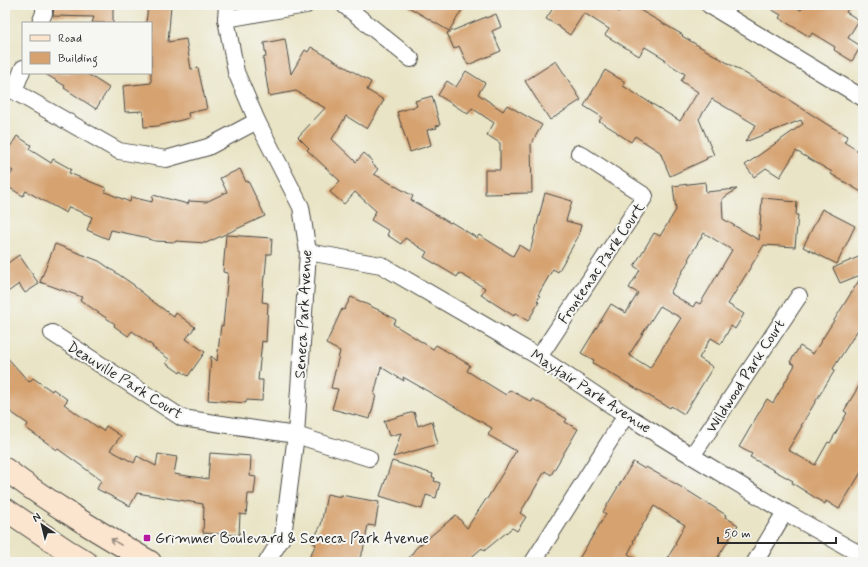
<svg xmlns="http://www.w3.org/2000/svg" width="868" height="567" font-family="Mynerve,sans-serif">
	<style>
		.building { fill: #d6a26f; fill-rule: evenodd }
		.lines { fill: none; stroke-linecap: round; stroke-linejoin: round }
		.street-casing { stroke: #484742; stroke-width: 18 }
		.secondary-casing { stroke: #484742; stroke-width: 24 }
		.street { stroke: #fff; stroke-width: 16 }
		.secondary { stroke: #fce5cf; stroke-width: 22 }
		.oneway { stroke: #94887d }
		.poi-dot { fill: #b5179e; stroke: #f6f6f2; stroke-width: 1.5 }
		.labels { text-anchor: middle; stroke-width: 4; stroke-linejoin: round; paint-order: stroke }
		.street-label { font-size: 15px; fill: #2b2b2b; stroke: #f6f6f2 }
		.poi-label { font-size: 15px; fill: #2b2b2b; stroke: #f6f6f2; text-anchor: start }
	</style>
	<rect width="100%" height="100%" fill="#f6f6f2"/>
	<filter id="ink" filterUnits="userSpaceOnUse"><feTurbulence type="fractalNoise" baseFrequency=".025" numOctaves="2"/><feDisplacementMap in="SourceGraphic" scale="8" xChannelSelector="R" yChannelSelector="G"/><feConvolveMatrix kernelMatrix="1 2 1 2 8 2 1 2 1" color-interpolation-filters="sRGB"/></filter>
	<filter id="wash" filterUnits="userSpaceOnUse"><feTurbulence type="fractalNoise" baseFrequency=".012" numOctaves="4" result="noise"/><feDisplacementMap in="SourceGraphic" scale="16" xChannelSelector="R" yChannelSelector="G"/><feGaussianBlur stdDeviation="0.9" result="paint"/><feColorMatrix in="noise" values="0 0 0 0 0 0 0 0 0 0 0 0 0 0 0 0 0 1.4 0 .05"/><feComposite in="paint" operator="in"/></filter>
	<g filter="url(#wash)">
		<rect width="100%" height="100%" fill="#e9e4c5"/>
		<g id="blocks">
			<g class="building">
				<polygon points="54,5 113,5 113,23 92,23 94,17 53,16"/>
				<polygon points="148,5 171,5 168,42 186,39 191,69 198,68 207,109 188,113 189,118 158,126 144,127 143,111 125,112 123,86 151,83 151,23 146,23"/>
				<polygon points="405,5 465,5 449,31"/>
				<polygon points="555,5 608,5 619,12 624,5 631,5 683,35 682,36 775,91 828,125 848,136 844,142 863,154 863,193 831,174 832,172 796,151 780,177 766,168 754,177 745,165 803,124 801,120 745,142 756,125 712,99 699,119 714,155 706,158 707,159 670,176 660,152 635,136 631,142 617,133 617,132 599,121 602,117 584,106 605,70 625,82 623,86 680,121 698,92 681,81 685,74 664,61 665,59 645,47 639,56 605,35 609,29 584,13 570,35 560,28 560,27 546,19"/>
				<polygon points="764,5 792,5 801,10 805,5 851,5 846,12 859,20 848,38 861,46 852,61 834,50 835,47 812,33 810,37 779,18 781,15"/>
				<polygon points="496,14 501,27 492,31 501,51 468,65 459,46 454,49 447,33 486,17 486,18"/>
				<polygon points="285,39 291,74 305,50 308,52 311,47 371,82 367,90 384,100 367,129 346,116 332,139 356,162 364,153 373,161 371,163 378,169 374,174 413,196 411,200 450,223 451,222 477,238 479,235 513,256 519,245 530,252 545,193 572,201 566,221 581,225 578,237 558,272 553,269 538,295 540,296 537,301 539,302 528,321 515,313 514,316 481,295 485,288 459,273 457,277 424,257 427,252 405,238 401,244 387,235 389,231 371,220 376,211 355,192 344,204 330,192 340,181 307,150 309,148 298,137 325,108 296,91 269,96 263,58 266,57 264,43"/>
				<polygon points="556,61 581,100 550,120 525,81"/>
				<polygon points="466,71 485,83 478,94 503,111 507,105 542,125 531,144 532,193 485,194 485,170 500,170 500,143 487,135 494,123 472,108 468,114 438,95 447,81 456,87"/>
				<polygon points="44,73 86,73 109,88 96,109 64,88 65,86"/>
				<polygon points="432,96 440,125 436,126 437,128 427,130 431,145 410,152 397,112 417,106 415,101"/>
				<polygon points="17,136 31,145 29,149 51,163 53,159 71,169 69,173 106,188 105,192 130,202 131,197 152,202 153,195 188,204 189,201 206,202 227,192 220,178 240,169 246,182 248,181 265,216 206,243 176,241 176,242 155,241 148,239 149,238 111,230 108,239 87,230 92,217 69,207 66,213 26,191 23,196 5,185 5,182 13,171 5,166 5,155"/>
				<path d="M705 182 706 192 737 189 722 199 723 219 759 240 762 198 785 200V201L797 202 796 215H798L795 247 764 245 728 304 744 314 735 329 731 326 721 344 711 338 699 358 713 367 684 414 671 406 670 408 625 382 593 363 594 360 581 353 611 304 626 313 638 293 629 288 640 270 634 266 654 233 660 236 676 210 673 186ZM704 233 732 250 700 304 696 302 693 307 670 293 689 260 688 259ZM660 306 681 318 650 368 629 355Z"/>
				<polygon points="822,209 855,226 837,264 803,247"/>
				<polygon points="226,235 272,238 271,254 267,254 265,275 264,275 262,302 268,303 266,342 262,341 258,380 263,380 262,401 246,400 246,403 208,400 211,356 217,361 221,325 223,326 228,273 223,272"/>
				<polygon points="55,244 99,261 134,285 134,286 149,298 148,298 174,317 176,313 195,327 186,339 205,352 188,376 181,371 180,373 166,363 169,359 152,347 153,346 132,331 128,336 114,326 115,324 80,300 82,297 40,282"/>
				<polygon points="19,255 39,284 25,293 19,284 5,294 5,265"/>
				<polygon points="863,255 863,274 840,283 833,268"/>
				<polygon points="863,274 863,322 834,367 833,369 835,370 814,404 801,426 802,426 788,450 815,465 828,442 830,443 847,413 844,411 863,379 863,469 839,509 826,501 825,504 792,483 793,481 750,457 752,454 739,447 767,399 773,403 795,365 790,362 800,346 813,354"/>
				<polygon points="351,297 381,311 396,320 393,324 433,349 436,345 470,365 467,371 506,395 510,390 532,402 533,399 567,419 565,422 578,429 551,475 545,471 531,495 520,513 526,517 517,531 512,528 484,551 482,548 466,562 406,562 416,548 456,515 467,528 486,499 487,499 516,451 488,435 492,428 403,377 404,381 381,367 374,395 376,395 370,419 332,409 338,389 331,388 340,351 326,344 342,309 344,310"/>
				<polygon points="5,355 29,382 33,378 52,391 53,389 68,400 64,404 86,420 86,419 103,431 106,426 121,436 110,450 134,463 137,456 156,466 158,454 177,457 174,474 208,479 210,453 251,456 250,476 256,477 254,494 248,494 246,515 240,514 239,535 203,533 204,507 203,507 203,504 137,493 130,506 97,489 101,480 58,449 57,450 26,428 28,424 5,408"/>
				<polygon points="414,412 418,426 432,421 438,444 393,457 401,433 389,436 384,421"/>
				<polygon points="392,461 433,474 432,477 435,478 434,481 440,483 436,498 426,495 422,509 380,496"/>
				<polygon points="633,462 645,469 646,467 688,491 726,515 725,517 738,525 715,562 665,562 676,544 675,543 685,525 654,506 633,541 634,542 628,554 641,562 577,562 606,514 603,512"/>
				<polygon points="327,494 341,497 341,495 379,502 375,526 368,525 363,551 359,559 356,558 354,562 307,562 316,544 312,542 321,525"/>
			</g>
		</g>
	</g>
	<g filter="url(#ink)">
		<use href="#blocks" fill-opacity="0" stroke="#484742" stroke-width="1"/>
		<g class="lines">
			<defs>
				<g id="street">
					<polyline points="227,5 226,19 236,72 257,121 301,207 308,252 296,435 283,536 267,562"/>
					<polyline points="344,5 411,59"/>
					<polyline points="709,5 863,98"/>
					<polyline points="226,19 306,5"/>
					<polyline points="40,23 44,13 44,5"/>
					<polyline points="5,86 119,151 166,159 208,147 257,121"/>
					<polyline points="14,91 23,68"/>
					<polyline points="308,252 381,265 539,357 626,415 692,456 785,512 863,556"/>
					<polyline points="52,333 182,418 296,435 369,458"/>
					<polyline points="539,357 645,196 579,153"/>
					<polyline points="692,456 799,296"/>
					<polyline points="533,562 626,415"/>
					<polyline points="755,562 785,512"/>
				</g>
				<g id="secondary">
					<path d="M5 469C51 504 100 533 150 562"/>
					<polyline points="5,509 66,550 86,562"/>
				</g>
			</defs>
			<use href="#street" class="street-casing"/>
			<use href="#secondary" class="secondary-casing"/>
			<use href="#street" class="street"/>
			<use href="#secondary" class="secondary"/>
		</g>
		<defs><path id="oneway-shaft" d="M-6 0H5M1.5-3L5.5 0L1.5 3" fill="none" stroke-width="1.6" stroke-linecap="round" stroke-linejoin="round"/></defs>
		<use class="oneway" href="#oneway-shaft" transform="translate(116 542) rotate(-149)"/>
	</g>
	<rect class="poi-dot" x="143" y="534" width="8" height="8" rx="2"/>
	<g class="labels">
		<g class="street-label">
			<text transform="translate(601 263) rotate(-56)" y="5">Frontenac Park Court</text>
			<text transform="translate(303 314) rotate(-87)" y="5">Seneca Park Avenue</text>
			<text transform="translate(745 376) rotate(-57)" y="5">Wildwood Park Court</text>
			<text transform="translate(125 380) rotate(32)" y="5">Deauville Park Court</text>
			<text transform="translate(591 391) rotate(33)" y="5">Mayfair Park Avenue</text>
		</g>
		<g class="poi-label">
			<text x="155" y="543">Grimmer Boulevard &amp; Seneca Park Avenue</text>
		</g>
	</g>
	<rect width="868" height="567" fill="none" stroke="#f6f6f2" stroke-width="20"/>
	<rect x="22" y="22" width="130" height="52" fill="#f6f6f2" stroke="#a5a5a2"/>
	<rect x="30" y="35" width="20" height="6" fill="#fce5cf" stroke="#a5a5a2"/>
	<text x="58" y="42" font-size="12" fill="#2b2b2b">Road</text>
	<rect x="30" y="52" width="20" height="12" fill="#d6a26f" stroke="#a5a5a2"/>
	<text x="58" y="62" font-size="12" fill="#2b2b2b">Building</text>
	<g transform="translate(42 525) rotate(325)" stroke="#f6f6f2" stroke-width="3" paint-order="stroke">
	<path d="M0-3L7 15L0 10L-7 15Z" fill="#2b2b2b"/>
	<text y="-6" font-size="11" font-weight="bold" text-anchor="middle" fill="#2b2b2b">N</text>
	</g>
	<path d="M718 537v6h118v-6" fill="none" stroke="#2b2b2b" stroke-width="2"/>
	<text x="724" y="537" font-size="12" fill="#2b2b2b" stroke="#f6f6f2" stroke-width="3" paint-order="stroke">50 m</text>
</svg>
